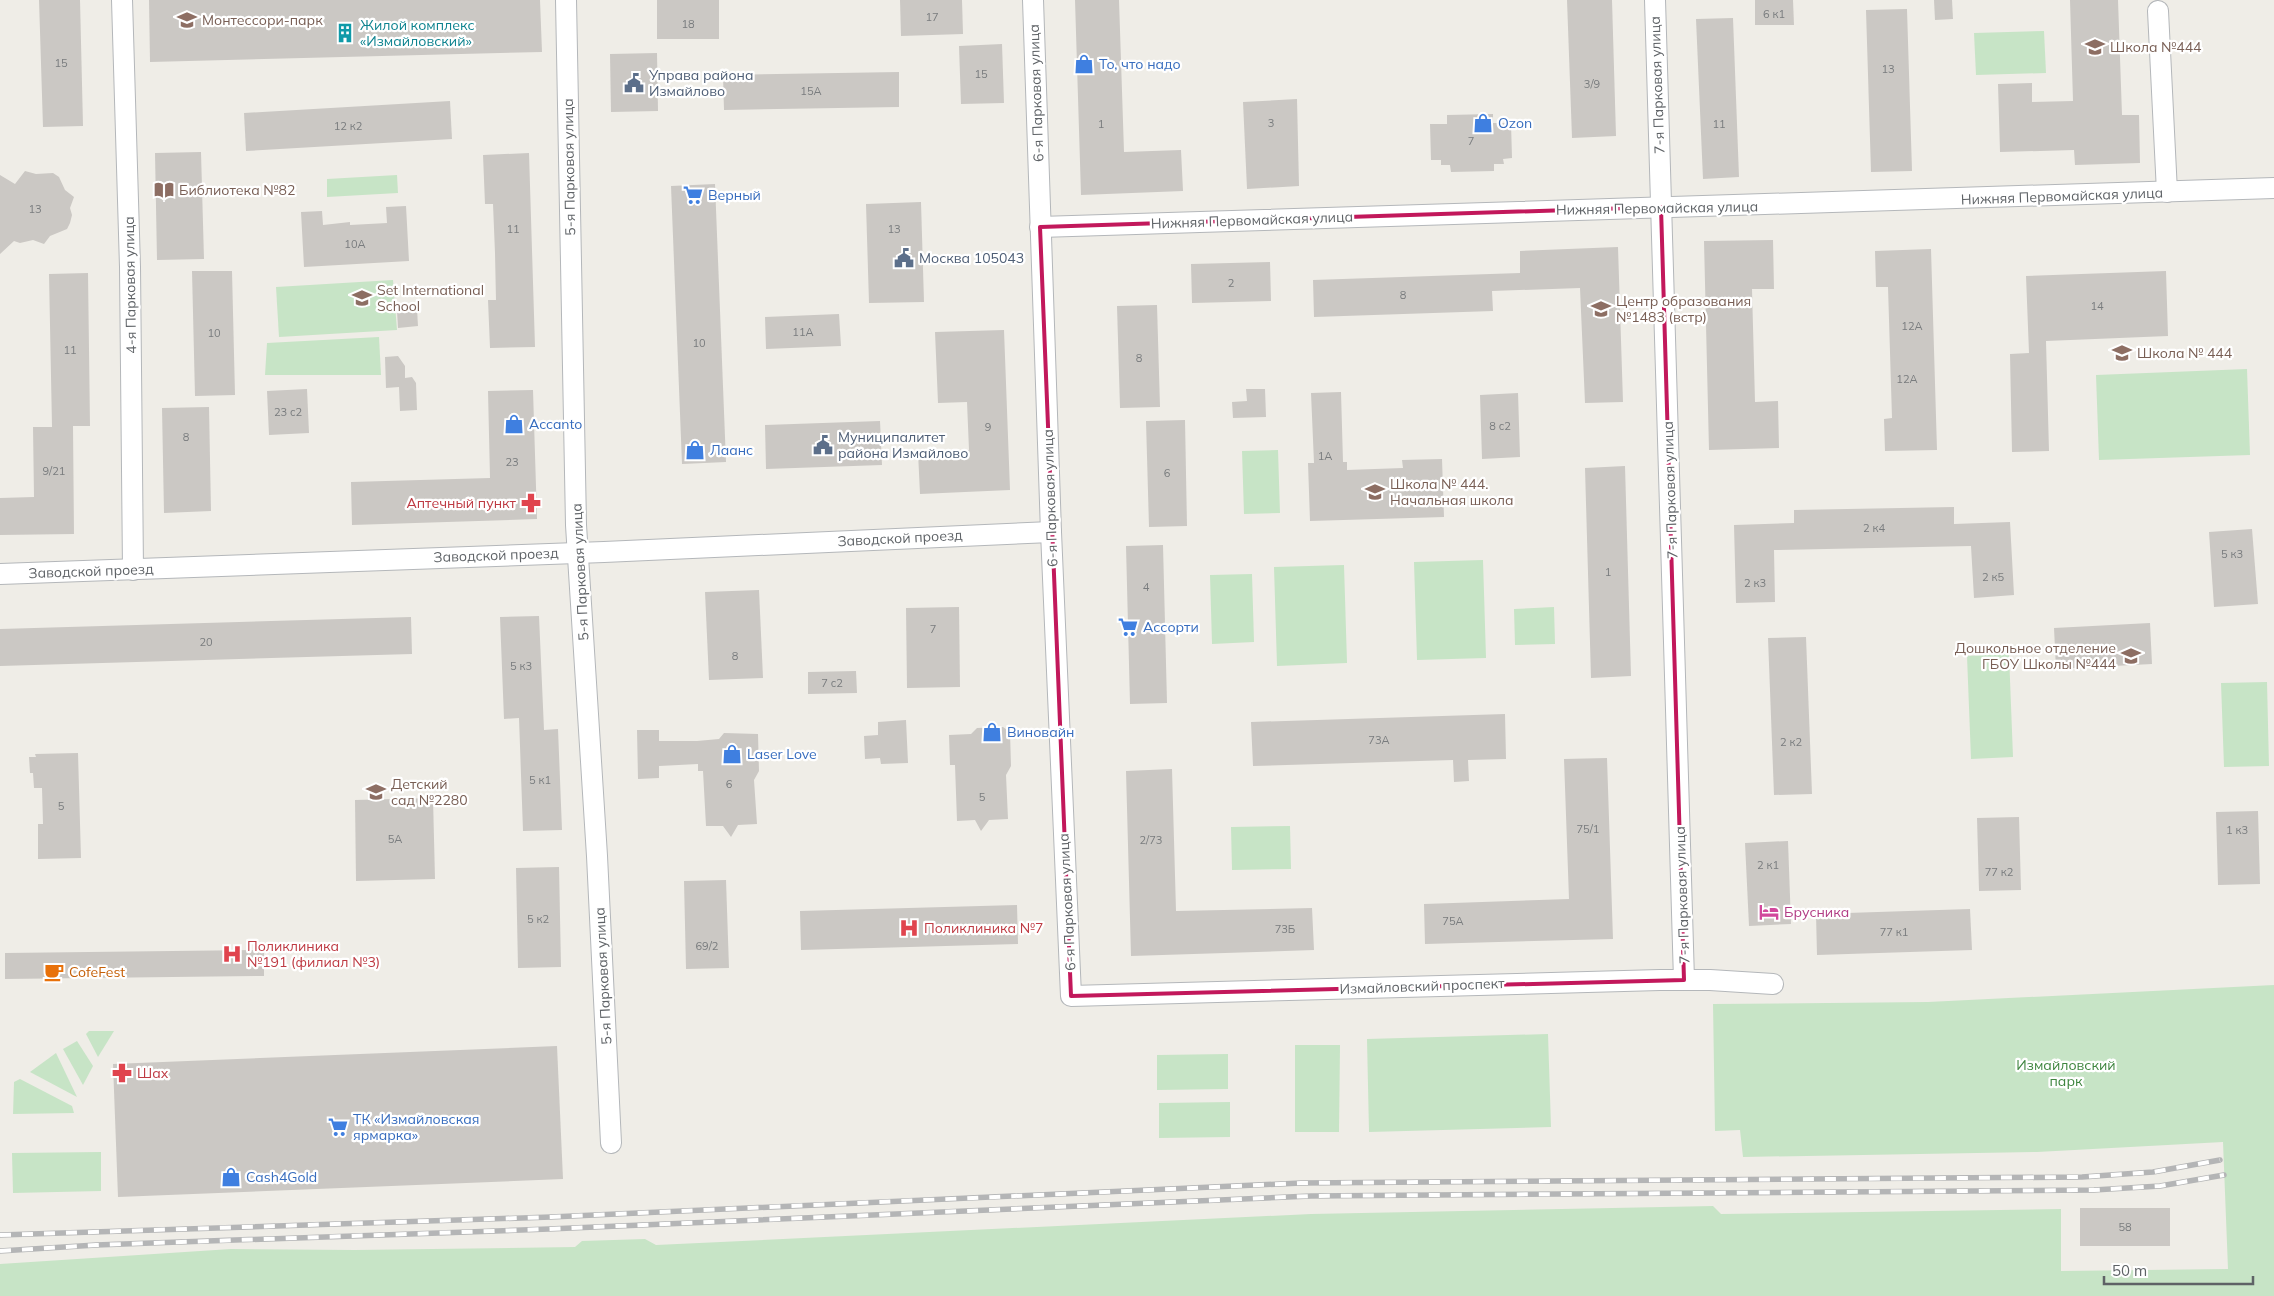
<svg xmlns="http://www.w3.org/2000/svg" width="2274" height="1296" font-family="Mulish,sans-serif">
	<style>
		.green { fill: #c7e4c6 }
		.building { fill: #cbc8c4 }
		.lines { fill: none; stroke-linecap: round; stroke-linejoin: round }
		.street-casing { stroke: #b4b7ba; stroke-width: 22 }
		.street { stroke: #fff; stroke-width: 20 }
		.rail-casing { stroke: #b4b5b6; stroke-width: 5.5 }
		.rail { stroke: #fff; stroke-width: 4; stroke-dasharray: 11; stroke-linecap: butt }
		.marked { fill: none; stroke: #c2185b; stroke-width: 4; stroke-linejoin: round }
		.labels { text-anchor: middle; stroke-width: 4.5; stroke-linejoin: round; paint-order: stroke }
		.number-label { font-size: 11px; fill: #797c7e }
		.education-label { font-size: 14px; fill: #785e54; stroke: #fff; text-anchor: start }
		.culture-label { font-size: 14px; fill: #0d838f; stroke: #fff; text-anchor: start }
		.shop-label { font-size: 14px; fill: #366cbe; stroke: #fff; text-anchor: start }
		.service-label { font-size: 14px; fill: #4e5e75; stroke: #fff; text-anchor: start }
		.street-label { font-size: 14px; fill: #5e6266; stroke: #fff }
		.health-label { font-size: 14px; fill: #be3a42; stroke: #fff; text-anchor: start }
		.hotel-label { font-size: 14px; fill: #b23c85; stroke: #fff; text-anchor: start }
		.food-label { font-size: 14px; fill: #c56008; stroke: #fff; text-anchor: start }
		.park-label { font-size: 14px; fill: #3e853f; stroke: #fff }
	</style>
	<rect width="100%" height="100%" fill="#efede7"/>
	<g class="green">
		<polygon points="2044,31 2046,73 1976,75 1974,33"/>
		<polygon points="397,175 398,193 327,197 327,179"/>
		<polygon points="393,280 397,330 279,337 276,287"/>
		<polygon points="379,337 381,375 265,375 267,343"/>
		<polygon points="2247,369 2250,455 2099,460 2096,375"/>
		<polygon points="1278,450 1280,513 1244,514 1242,451"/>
		<polygon points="1483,560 1486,658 1417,660 1414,562"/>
		<polygon points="1344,565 1347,663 1277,666 1274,567"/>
		<polygon points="1252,574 1254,642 1212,644 1210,575"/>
		<polygon points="1554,607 1555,644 1515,645 1514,609"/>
		<polygon points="2009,654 2013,757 1971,759 1967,656"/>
		<polygon points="2267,682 2269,766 2224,767 2221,683"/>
		<polygon points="1290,826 1291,869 1232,870 1231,827"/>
		<polygon points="2274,985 2274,1296 0,1296 0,1264 231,1249 355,1250 575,1247 582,1241 645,1239 656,1245 1311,1214 1713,1206 1721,1214 2061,1209 2061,1271 2228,1269 2223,1142 2037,1152 1743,1157 1740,1130 1715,1131 1713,1004 1928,1002"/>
		<polygon points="89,1031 114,1031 98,1057 86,1034"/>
		<polygon points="1548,1034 1551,1127 1369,1132 1367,1039"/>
		<polygon points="77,1041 93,1066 83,1085 63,1049"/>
		<polygon points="1295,1045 1340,1045 1339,1132 1295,1132"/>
		<polygon points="56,1053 77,1097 30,1072"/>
		<polygon points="1228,1054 1228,1089 1157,1090 1157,1055"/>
		<polygon points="20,1079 72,1106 74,1113 13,1114 14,1082"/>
		<polygon points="1230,1102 1230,1137 1159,1138 1159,1103"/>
		<polygon points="101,1152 101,1191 13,1193 12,1153"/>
	</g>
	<g class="building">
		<polygon points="39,0 80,0 83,126 43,127"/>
		<polygon points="149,0 540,0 542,52 150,62"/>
		<rect x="657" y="0" width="62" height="39"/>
		<polygon points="900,0 962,0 963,34 901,36"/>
		<polygon points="1075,0 1119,0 1124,152 1181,150 1183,191 1081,195"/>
		<polygon points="1567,0 1612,0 1616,136 1572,138"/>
		<polygon points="1755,0 1793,0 1794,25 1755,25"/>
		<polygon points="1934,0 1952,0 1953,19 1935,20"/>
		<polygon points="2070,0 2118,0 2122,115 2139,115 2140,163 2075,165 2074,150 2000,152 1998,84 2032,83 2032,102 2073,101"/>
		<polygon points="1907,9 1912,171 1871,172 1866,10"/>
		<polygon points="1733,18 1739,177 1703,179 1696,19"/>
		<polygon points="1002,44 1004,103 961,104 959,46"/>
		<polygon points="657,53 658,111 611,112 610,54"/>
		<polygon points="899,72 899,107 724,110 723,75"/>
		<polygon points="1297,99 1299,186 1247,189 1243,102"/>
		<polygon points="450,101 452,139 246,151 244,113"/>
		<polygon points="1493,114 1493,123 1511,123 1512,158 1503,159 1504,164 1494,164 1494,171 1451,172 1450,165 1441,165 1441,160 1431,160 1430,124 1447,124 1447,115"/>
		<polygon points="201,152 204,259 157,260 155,153"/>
		<polygon points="529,153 535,347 490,348 488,300 496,300 495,253 493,204 485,204 483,155"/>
		<polygon points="25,171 36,174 53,173 59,177 65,190 74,197 70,208 72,215 70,223 67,229 50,236 44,244 33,240 20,243 14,241 0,254 0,175 15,184"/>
		<polygon points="715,184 726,462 682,464 671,186"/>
		<polygon points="921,202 924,302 869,303 866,204"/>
		<polygon points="406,206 409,261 304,267 301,212 322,211 323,225 350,222 350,225 387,223 386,207"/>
		<polygon points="1773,240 1774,289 1752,289 1755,402 1778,401 1779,448 1709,450 1704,241"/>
		<polygon points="1618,247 1623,402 1585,403 1580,288 1492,291 1493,311 1314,317 1313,280 1520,273 1520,251"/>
		<polygon points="1931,249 1937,450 1885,451 1884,419 1892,418 1888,287 1876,287 1875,251"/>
		<polygon points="1270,262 1271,301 1192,303 1191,264"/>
		<polygon points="192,271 232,271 235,395 195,396"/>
		<polygon points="2166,271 2168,336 2046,341 2049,451 2012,452 2010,354 2029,353 2026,276"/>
		<polygon points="88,273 90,426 73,426 74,534 0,535 0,498 34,497 33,427 52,427 49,274"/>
		<polygon points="1157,305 1160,407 1120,408 1117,306"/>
		<polygon points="417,309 418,326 398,328 397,310"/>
		<polygon points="839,314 841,346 766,349 765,317"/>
		<polygon points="1004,330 1010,490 920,494 918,452 969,450 967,402 938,403 935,332"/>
		<polygon points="398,356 405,366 405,378 412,377 416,383 417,410 400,411 399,387 386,388 385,357"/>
		<polygon points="307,389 309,433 269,435 267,391"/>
		<polygon points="1246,389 1265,389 1266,417 1233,418 1232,402 1247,401"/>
		<polygon points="533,390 537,519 352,525 351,482 490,478 488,391"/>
		<polygon points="1341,392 1343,462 1347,462 1347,470 1403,468 1402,460 1442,459 1444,517 1310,521 1308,463 1314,463 1311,393"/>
		<polygon points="1518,393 1520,457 1482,459 1480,395"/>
		<polygon points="209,407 211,511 164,513 162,408"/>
		<polygon points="1185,420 1187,526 1149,527 1146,421"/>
		<polygon points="880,421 882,465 766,469 765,425"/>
		<polygon points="1625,466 1631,676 1591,678 1585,468"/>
		<polygon points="1954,507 1954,524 2010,522 2014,595 1974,598 1971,546 1774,550 1775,602 1736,603 1734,525 1794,523 1794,510"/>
		<polygon points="2252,529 2258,604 2214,607 2209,532"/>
		<polygon points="1163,545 1167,703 1130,704 1126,546"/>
		<polygon points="759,590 763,678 709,680 705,592"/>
		<polygon points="959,607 960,687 907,688 906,608"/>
		<polygon points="539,616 544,730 558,729 562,830 523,831 519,718 504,719 500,617"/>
		<polygon points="411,617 412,654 0,666 0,629"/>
		<polygon points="2150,623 2152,664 2056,669 2054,628"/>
		<polygon points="1806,637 1812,794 1774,795 1768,638"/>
		<polygon points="856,671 857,693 808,694 808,672"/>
		<polygon points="1505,714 1506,759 1468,760 1469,781 1454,782 1453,760 1253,766 1251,722"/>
		<polygon points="906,720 908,763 881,764 880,758 865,759 864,736 878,735 878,722"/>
		<polygon points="977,728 1003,727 1010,732 1011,766 1006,775 1008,819 989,820 981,831 975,820 957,821 955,765 950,765 949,735 971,734"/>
		<polygon points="637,730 659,730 659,741 697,741 719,739 724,733 758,734 759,771 754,780 757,824 738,825 731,837 723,826 706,826 703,771 698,771 698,764 659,766 659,778 638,779"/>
		<polygon points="78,753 81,858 38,859 38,824 43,824 42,788 34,788 33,773 30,773 29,757 36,757 35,754"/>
		<polygon points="1607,758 1613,939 1425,944 1424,904 1569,899 1564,759"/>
		<polygon points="1172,769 1176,911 1312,908 1314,950 1131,956 1126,771"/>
		<polygon points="433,798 435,879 356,881 355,800"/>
		<polygon points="2258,811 2260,884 2218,885 2216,812"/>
		<polygon points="2019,817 2021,890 1979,891 1977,818"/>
		<polygon points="1788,841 1791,924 1749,926 1745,843"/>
		<polygon points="559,867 561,967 518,968 516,868"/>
		<polygon points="726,880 729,968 686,969 684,881"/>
		<polygon points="1017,905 1018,944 801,950 800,911"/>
		<polygon points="1970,909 1972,950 1817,955 1816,914"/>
		<polygon points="264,950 264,976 5,979 5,953"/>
		<polygon points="557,1046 563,1179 118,1197 113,1064"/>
		<rect x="2080" y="1208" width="90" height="38"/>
	</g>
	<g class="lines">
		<defs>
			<g id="street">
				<polyline points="122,0 130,267 133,570"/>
				<polyline points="566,0 576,525 597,856 611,1143"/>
				<polyline points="1033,0 1051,532 1071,996 1660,980 1710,980 1773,984"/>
				<polyline points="1655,0 1684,980"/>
				<polyline points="2158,11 2167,192"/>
				<polyline points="1040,227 2274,188"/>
				<polyline points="0,574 604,552 1051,532"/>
			</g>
		</defs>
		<use href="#street" class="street-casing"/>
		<use href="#street" class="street"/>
		<defs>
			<g id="rail">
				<polyline points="0,1235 551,1217 1301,1183 2082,1177 2153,1172 2220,1160"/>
				<polyline points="0,1251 96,1245 549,1229 1311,1196 2094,1190 2160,1186 2224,1175"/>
			</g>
		</defs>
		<use href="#rail" class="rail-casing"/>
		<use href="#rail" class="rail"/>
	</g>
	<path class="marked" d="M1661 207 1684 980 1071 996 1040 227Z"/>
	<defs>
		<symbol id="school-bare" viewBox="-9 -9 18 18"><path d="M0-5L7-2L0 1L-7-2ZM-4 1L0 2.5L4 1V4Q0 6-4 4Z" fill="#8d6e63" stroke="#fff" stroke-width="2.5" paint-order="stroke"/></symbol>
		<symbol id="building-bare" viewBox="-9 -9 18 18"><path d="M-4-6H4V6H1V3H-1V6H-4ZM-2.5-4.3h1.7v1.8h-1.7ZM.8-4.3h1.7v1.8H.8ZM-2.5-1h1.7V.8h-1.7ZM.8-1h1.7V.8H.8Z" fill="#0f9aa8" stroke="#fff" stroke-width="2.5" paint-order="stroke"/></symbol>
		<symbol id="shop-bare" viewBox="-9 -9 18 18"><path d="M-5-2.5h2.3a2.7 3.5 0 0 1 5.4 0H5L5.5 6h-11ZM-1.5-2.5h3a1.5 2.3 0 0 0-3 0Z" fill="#3f7fe0" stroke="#fff" stroke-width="2.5" paint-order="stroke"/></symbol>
		<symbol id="civic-bare" viewBox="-9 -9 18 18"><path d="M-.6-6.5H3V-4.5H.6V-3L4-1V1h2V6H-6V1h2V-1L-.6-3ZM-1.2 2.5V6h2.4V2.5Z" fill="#5c6f8a" stroke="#fff" stroke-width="2.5" paint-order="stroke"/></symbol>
		<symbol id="library-bare" viewBox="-9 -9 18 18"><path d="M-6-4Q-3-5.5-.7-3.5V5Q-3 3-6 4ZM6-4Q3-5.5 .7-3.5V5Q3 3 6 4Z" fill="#8d6e63" stroke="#fff" stroke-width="2.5" paint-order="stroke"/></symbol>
		<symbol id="supermarket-bare" viewBox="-9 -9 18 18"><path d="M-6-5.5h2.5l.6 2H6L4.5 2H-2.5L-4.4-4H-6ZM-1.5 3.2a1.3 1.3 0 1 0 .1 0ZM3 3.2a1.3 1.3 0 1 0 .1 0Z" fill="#3f7fe0" stroke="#fff" stroke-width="2.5" paint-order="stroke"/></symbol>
		<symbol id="pharmacy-bare" viewBox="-9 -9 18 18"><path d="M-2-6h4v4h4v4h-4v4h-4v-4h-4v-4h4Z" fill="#e0444e" stroke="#fff" stroke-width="2.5" paint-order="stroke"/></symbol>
		<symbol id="hotel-bare" viewBox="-9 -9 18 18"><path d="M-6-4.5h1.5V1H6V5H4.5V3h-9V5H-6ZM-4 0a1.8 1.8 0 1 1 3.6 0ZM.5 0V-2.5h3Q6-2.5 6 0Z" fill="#d1479c" stroke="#fff" stroke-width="2.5" paint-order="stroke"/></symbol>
		<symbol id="hospital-bare" viewBox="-9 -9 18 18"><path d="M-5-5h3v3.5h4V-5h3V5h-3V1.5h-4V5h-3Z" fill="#e0444e" stroke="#fff" stroke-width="2.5" paint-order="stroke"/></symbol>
		<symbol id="cafe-bare" viewBox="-9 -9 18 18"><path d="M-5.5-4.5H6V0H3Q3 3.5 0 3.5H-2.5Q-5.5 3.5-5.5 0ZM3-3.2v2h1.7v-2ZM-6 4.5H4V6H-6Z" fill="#e8710a" stroke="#fff" stroke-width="2.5" paint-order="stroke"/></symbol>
	</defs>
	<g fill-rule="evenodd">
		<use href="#school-bare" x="173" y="6" width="28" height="28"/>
		<use href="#building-bare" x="331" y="19" width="28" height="28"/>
		<use href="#school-bare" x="2081" y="33" width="28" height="28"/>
		<use href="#shop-bare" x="1070" y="50" width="28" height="28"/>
		<use href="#civic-bare" x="620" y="69" width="28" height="28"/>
		<use href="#shop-bare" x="1469" y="109" width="28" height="28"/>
		<use href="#library-bare" x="150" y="176" width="28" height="28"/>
		<use href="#supermarket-bare" x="679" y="181" width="28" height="28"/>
		<use href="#civic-bare" x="890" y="244" width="28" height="28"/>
		<use href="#school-bare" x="348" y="284" width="28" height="28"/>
		<use href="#school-bare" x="1587" y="295" width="28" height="28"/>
		<use href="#school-bare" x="2108" y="339" width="28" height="28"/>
		<use href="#shop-bare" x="500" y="410" width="28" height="28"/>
		<use href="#civic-bare" x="809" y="431" width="28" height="28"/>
		<use href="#shop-bare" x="681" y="436" width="28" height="28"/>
		<use href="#school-bare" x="1361" y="478" width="28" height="28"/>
		<use href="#pharmacy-bare" x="517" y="489" width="28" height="28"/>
		<use href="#supermarket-bare" x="1114" y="613" width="28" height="28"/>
		<use href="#school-bare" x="2117" y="642" width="28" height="28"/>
		<use href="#shop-bare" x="978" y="718" width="28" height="28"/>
		<use href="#shop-bare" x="718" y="740" width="28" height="28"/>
		<use href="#school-bare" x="362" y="778" width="28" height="28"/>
		<use href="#hotel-bare" x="1755" y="898" width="28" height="28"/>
		<use href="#hospital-bare" x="895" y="914" width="28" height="28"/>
		<use href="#hospital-bare" x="218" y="940" width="28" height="28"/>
		<use href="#cafe-bare" x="40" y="958" width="28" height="28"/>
		<use href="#pharmacy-bare" x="108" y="1059" width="28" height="28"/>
		<use href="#supermarket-bare" x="324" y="1113" width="28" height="28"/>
		<use href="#shop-bare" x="217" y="1163" width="28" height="28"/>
	</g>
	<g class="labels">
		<g class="number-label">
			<text x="1774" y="18">6 к1</text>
			<text x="932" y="21">17</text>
			<text x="688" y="28">18</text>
			<text x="61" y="67">15</text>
			<text x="1888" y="73">13</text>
			<text x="981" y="78">15</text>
			<text x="1592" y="88">3/9</text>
			<text x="811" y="95">15А</text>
			<text x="1271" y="127">3</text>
			<text x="1101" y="128">1</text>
			<text x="1719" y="128">11</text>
			<text x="348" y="130">12 к2</text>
			<text x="1471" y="145">7</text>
			<text x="35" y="213">13</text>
			<text x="513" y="233">11</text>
			<text x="894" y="233">13</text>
			<text x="355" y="248">10А</text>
			<text x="1231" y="287">2</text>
			<text x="1403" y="299">8</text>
			<text x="2097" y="310">14</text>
			<text x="1912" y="330">12А</text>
			<text x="803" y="336">11А</text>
			<text x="214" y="337">10</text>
			<text x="699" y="347">10</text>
			<text x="70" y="354">11</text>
			<text x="1139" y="362">8</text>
			<text x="1907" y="383">12А</text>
			<text x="288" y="416">23 с2</text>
			<text x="1500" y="430">8 с2</text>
			<text x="988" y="431">9</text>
			<text x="186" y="441">8</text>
			<text x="1325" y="460">1А</text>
			<text x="512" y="466">23</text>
			<text x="54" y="475">9/21</text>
			<text x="1167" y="477">6</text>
			<text x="1874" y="532">2 к4</text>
			<text x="2232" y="558">5 к3</text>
			<text x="1608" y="576">1</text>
			<text x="1993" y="581">2 к5</text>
			<text x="1755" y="587">2 к3</text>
			<text x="1146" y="591">4</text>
			<text x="933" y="633">7</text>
			<text x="206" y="646">20</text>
			<text x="735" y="660">8</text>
			<text x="521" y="670">5 к3</text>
			<text x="832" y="687">7 с2</text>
			<text x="1379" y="744">73А</text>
			<text x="1791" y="746">2 к2</text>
			<text x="540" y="784">5 к1</text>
			<text x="729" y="788">6</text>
			<text x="982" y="801">5</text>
			<text x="61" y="810">5</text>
			<text x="1588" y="833">75/1</text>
			<text x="2237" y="834">1 к3</text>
			<text x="395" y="843">5А</text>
			<text x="1151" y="844">2/73</text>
			<text x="1768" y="869">2 к1</text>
			<text x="1999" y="876">77 к2</text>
			<text x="538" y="923">5 к2</text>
			<text x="1453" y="925">75А</text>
			<text x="1285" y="933">73Б</text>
			<text x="1894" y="936">77 к1</text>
			<text x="707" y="950">69/2</text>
			<text x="2125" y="1231">58</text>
		</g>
		<g class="education-label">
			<text x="202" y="25">Монтессори-парк</text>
			<text x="2110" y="52">Школа №444</text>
			<text x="179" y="195">Библиотека №82</text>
			<text x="377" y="295">Set International<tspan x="377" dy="16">School</tspan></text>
			<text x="1616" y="306">Центр образования<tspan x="1616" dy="16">№1483 (встр)</tspan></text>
			<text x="2137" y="358">Школа № 444</text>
			<text x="1390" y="489">Школа № 444.<tspan x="1390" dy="16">Начальная школа</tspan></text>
			<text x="2116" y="653" text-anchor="end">Дошкольное отделение<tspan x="2116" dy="16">ГБОУ Школы №444</tspan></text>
			<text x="391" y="789">Детский<tspan x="391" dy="16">сад №2280</tspan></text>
		</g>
		<g class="culture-label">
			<text x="360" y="30">Жилой комплекс<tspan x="360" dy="16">«Измайловский»</tspan></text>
		</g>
		<g class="shop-label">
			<text x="1099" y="69">То, что надо</text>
			<text x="1498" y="128">Ozon</text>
			<text x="708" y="200">Верный</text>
			<text x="529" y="429">Accanto</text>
			<text x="710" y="455">Лаанс</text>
			<text x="1143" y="632">Ассорти</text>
			<text x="1007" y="737">Виновайн</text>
			<text x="747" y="759">Laser Love</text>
			<text x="353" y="1124">ТК «Измайловская<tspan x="353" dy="16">ярмарка»</tspan></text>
			<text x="246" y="1182">Cash4Gold</text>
		</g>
		<g class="service-label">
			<text x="649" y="80">Управа района<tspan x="649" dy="16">Измайлово</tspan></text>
			<text x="919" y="263">Москва 105043</text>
			<text x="838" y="442">Муниципалитет<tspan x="838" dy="16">района Измайлово</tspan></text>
		</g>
		<g class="street-label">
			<text transform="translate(1657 85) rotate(-92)" y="5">7-я Парковая улица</text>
			<text transform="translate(1036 93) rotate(-92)" y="5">6-я Парковая улица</text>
			<text transform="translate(569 167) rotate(-91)" y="5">5-я Парковая улица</text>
			<text transform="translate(2062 196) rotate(-2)" y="5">Нижняя Первомайская улица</text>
			<text transform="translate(1657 208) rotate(-1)" y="5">Нижняя Первомайская улица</text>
			<text transform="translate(1252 220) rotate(-2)" y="5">Нижняя Первомайская улица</text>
			<text transform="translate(130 285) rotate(-91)" y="5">4-я Парковая улица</text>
			<text transform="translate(1670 490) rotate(-92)" y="5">7-я Парковая улица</text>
			<text transform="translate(1050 498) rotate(-92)" y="5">6-я Парковая улица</text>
			<text transform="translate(900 538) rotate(-3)" y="5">Заводской проезд</text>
			<text transform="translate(496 555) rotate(-2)" y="5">Заводской проезд</text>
			<text transform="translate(91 571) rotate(-2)" y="5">Заводской проезд</text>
			<text transform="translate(580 572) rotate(-93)" y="5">5-я Парковая улица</text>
			<text transform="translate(1682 895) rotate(-92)" y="5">7-я Парковая улица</text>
			<text transform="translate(1067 902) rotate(-93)" y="5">6-я Парковая улица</text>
			<text transform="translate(603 976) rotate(-93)" y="5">5-я Парковая улица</text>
			<text transform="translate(1422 986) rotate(-2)" y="5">Измайловский проспект</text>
		</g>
		<g class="health-label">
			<text x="516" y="508" text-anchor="end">Аптечный пункт</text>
			<text x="924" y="933">Поликлиника №7</text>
			<text x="247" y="951">Поликлиника<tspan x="247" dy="16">№191 (филиал №3)</tspan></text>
			<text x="137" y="1078">Шах</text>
		</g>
		<g class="hotel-label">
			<text x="1784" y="917">Брусника</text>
		</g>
		<g class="food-label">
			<text x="69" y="977">CofeFest</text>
		</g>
		<g class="park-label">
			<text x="2066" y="1070">Измайловский<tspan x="2066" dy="16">парк</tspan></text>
		</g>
	</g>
	<path d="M2104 1276v8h149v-8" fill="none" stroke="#5e6266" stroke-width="2.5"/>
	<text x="2112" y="1276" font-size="15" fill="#5e6266" stroke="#ffffff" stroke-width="4" paint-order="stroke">50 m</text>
</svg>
